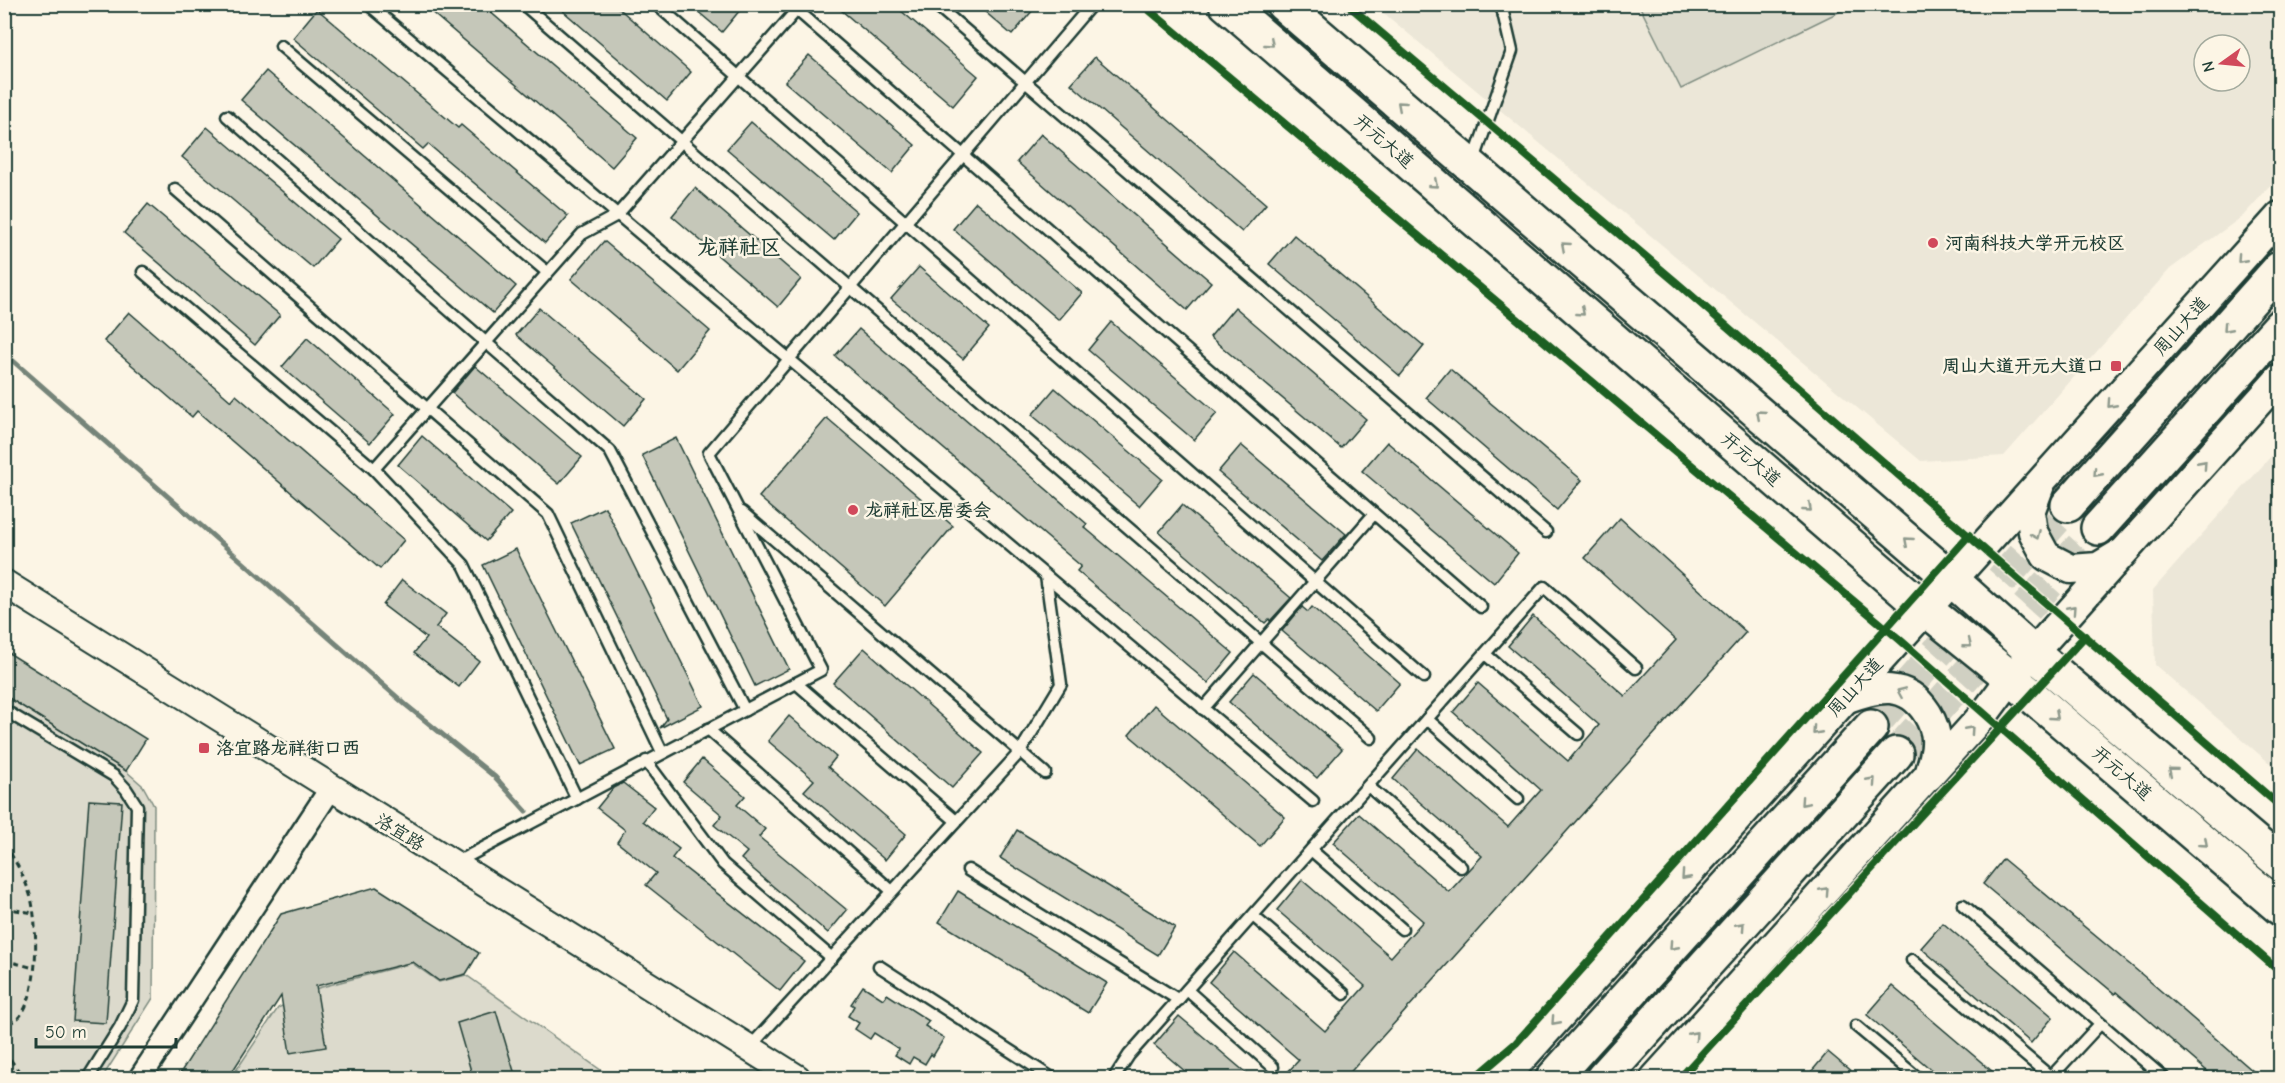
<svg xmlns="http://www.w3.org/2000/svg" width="2285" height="1083" font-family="'Comic Neue','LXGW WenKai TC',sans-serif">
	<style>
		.built { fill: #ece7d8; fill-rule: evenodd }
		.green { fill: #dcdacc; stroke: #7e8c80; stroke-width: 1.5 }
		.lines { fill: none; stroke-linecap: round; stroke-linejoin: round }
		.stream { stroke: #758479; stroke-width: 5 }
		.building { fill: #c5c7b9; stroke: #1f3d34; stroke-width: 1.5 }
		.primary-tunnel { stroke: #d0d0c2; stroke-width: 33; stroke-dasharray: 33 16; stroke-linecap: butt }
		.service-casing { stroke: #1f3d34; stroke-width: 15 }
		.minor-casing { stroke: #1f3d34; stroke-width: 26 }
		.tertiary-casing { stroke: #1f3d34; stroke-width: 30 }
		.secondary-casing { stroke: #1f3d34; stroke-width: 33 }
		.primary-casing { stroke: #1f3d34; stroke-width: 38 }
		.path { stroke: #1f3d34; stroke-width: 3; stroke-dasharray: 6 4.5; stroke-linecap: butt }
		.service { stroke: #fcf5e5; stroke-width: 10 }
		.minor { stroke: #fcf5e5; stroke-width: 21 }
		.tertiary { stroke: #fcf5e5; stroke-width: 26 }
		.secondary { stroke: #fcf5e5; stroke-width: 28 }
		.primary { stroke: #fcf5e5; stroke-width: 33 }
		.cycleway-casing { stroke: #fcf5e5; stroke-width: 11 }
		.cycleway { stroke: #1b5e20; stroke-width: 8 }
		.oneway { stroke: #8e998c }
		.poi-dot { fill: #d1495b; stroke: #fcf5e5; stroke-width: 2 }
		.labels { text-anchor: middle; stroke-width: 5; stroke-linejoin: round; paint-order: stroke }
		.street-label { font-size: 18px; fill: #1f3d34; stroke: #fcf5e5 }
		.poi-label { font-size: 18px; font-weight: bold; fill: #1f3d34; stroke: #fcf5e5; text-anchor: start }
		.quarter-label { font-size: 21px; font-weight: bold; fill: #1f3d34; stroke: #fcf5e5 }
	</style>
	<rect width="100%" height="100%" fill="#fcf5e5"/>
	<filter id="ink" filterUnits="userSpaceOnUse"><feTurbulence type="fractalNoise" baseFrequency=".0167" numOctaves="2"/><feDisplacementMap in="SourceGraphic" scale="12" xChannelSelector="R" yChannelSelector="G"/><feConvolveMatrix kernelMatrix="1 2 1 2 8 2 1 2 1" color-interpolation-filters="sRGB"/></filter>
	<g filter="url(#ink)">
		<g class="built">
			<path d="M1374 5H2280V175L2243 216 2170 269 2004 456 1921 461ZM2204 45H2240V81H2204Z"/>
			<polygon points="2280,446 2280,772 2155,665 2153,590"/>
		</g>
		<g class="green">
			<polygon points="1639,5 1853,5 1681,89"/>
			<polygon points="4,695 126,771 143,786 154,806 153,998 102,1078 5,1078"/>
			<polygon points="412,963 439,982 466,975 612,1078 231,1078 278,1008 318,988"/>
		</g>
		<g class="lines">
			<polyline class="stream" points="4,353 406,705 495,777 526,811"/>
		</g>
		<g class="building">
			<polygon points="422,4 481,4 637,138 612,167"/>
			<polygon points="555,4 614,4 691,72 667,101"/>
			<polygon points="689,4 745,4 722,32"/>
			<polygon points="834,4 893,4 978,76 953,106"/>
			<polygon points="976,4 1038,4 1012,35"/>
			<polygon points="317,9 458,128 461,125 568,216 545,243 428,144 423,149 293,38"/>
			<polygon points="809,55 915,145 892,173 785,82"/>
			<polygon points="1095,57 1266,204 1242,232 1071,84"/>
			<polygon points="266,71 516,286 493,313 241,100"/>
			<polygon points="751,122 857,212 834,240 727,149"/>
			<polygon points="207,127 338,239 313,268 182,157"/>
			<polygon points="1041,134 1211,282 1187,310 1017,162"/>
			<polygon points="695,188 801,279 778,307 672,216"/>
			<polygon points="976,202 1082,293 1059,320 953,229"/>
			<polygon points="148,204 280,315 255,345 124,233"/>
			<polygon points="1294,235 1424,346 1400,376 1269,264"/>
			<polygon points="604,241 710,331 677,370 571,279"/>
			<polygon points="919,267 989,328 963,359 891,299"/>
			<polygon points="1235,307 1366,419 1341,448 1210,337"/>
			<polygon points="539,308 646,399 623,426 516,335"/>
			<polygon points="129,312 231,401 236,395 404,540 380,569 197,411 192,417 104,341"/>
			<polygon points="1111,322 1217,413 1194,440 1088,350"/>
			<polygon points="859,329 1087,524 1084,527 1233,653 1208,683 1077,571 1081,566 835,356"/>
			<polygon points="307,338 395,414 370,443 282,367"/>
			<polygon points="475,366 582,457 559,484 452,393"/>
			<polygon points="1450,369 1582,480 1557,510 1426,398"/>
			<polygon points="1055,388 1162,479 1139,506 1032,415"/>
			<polygon points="827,418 953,526 885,606 759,497"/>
			<polygon points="422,436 511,513 486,541 398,465"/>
			<polygon points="676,438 789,669 755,686 642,455"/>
			<polygon points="1387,442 1518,553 1494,583 1362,471"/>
			<polygon points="1241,445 1346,534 1322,561 1218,472"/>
			<polygon points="1182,505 1291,598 1270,621 1269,619 1265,623 1159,532"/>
			<polygon points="605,507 703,706 660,728 667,719 571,523"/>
			<polygon points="1620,518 1746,632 1345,1078 1282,1078 1299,1060 1209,982 1234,952 1325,1031 1365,986 1277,910 1302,880 1391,957 1423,921 1333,843 1359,814 1449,892 1482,856 1393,779 1418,749 1508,827 1541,790 1453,712 1478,683 1568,761 1599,725 1508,646 1533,616 1625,696 1676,640 1585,558"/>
			<polygon points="516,549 615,749 580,765 483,565"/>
			<polygon points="402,580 446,614 436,627 479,661 459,687 414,653 426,638 383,605"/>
			<polygon points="1302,607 1308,612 1312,607 1400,683 1376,711 1282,631"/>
			<polygon points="864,648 983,753 952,788 833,683"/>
			<polygon points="4,650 146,739 126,771 4,695"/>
			<polygon points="1254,673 1342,749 1317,778 1229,702"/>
			<polygon points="1154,705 1285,817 1260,846 1129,735"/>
			<polygon points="789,716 836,757 828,767 906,834 885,860 804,791 814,780 768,741"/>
			<polygon points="702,759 745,796 737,805 765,829 759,837 847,910 828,933 741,859 747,852 714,825 722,815 683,782"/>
			<polygon points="623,783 654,807 643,821 679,849 672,858 804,961 780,991 646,885 656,873 617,842 625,830 597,808 613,788"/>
			<polygon points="89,800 122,802 106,1023 73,1021"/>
			<polygon points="1017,830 1175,927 1158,955 1000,858"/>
			<polygon points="2003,859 2146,978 2261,1078 2215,1078 2116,992 2115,994 1983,884"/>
			<polygon points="376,887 479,953 466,974 439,981 413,962 316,986 326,1047 290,1053 281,996 228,1078 177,1078 281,914"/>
			<polygon points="958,891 1107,983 1088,1013 939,922"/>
			<polygon points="1943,923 2053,1017 2031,1043 1921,948"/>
			<polygon points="863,986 883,999 887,994 929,1021 925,1026 944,1038 933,1056 931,1054 925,1064 913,1057 909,1064 895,1055 899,1049 874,1033 870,1039 855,1029 859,1023 848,1016 854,1006 851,1004"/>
			<polygon points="1892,986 2000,1078 1941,1078 1867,1015"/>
			<polygon points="496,1011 516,1078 473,1078 457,1023"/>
			<polygon points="1179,1016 1252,1078 1193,1078 1154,1045"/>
			<polygon points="1828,1052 1859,1078 1806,1078"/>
		</g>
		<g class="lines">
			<g class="primary-tunnel">
				<polyline points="1871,727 2068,505"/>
				<polyline points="1896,754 2098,528"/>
			</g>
			<defs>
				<g id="service">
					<polyline points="368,4 1313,801"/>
					<polyline points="523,4 1371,738"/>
					<polyline points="656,4 1424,677"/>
					<polyline points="790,4 1481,607"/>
					<polyline points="935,4 1546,532"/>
					<polyline points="281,46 547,272"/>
					<polyline points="227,116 610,451 745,710"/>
					<polyline points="1473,163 1512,51 1501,4"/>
					<polyline points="175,189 548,514 662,752"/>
					<polyline points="143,272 374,469 582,234 617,215 802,4"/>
					<polyline points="374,469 464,565 577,799"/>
					<polyline points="742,512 1045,773"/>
					<polyline points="1485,654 1578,734"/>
					<polyline points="796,683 956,821"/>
					<polyline points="1203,709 1374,514"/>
					<polyline points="4,710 114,776 126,789 137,806 133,1000 120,1027 88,1078"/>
					<polyline points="1427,719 1518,799"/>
					<polyline points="708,729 892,891"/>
					<polyline points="646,761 723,864 832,958"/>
					<polyline points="1368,786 1461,867"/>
					<polyline points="1311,850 1402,929"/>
					<polyline points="455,863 821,670 709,453 1092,4"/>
					<polyline points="968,870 1179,1000"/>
					<polyline points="1963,905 2164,1078"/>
					<polyline points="1253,916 1344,994"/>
					<polyline points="1912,960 2052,1078"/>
					<polyline points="879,966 1052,1078"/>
					<polyline points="1187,990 1273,1067"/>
					<polyline points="1856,1026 1918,1078"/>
					<polyline points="749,1048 1020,752 1061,684 1046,576"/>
					<polyline points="1114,1078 1129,1055 1544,587 1636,668"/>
					<polyline points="2050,1078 2100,1024"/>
				</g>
				<polyline id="minor" points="140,1078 331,788"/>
				<polyline id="tertiary" points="4,583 797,1078"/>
				<g id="secondary">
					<polyline points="2040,485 2030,512 2033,532 2046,556 2071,569 2098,567 2118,555"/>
					<path d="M1845 699C1877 687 1906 680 1927 713 1933 723 1937 733 1936 744 1936 754 1931 766 1929 776"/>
					<polyline points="1504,1078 2280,216"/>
					<polyline points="1655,1078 1985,713 2011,678 2033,653 2280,378"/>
				</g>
				<g id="primary">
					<polyline points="1226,4 1913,599 2011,678 2280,908"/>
					<polyline points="1283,4 1940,569 2033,653 2280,863"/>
					<polyline points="2068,505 2280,268"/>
					<polyline points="2098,528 2280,326"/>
					<polyline points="1553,1078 1871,727"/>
					<polyline points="1603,1078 1896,754"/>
				</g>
			</defs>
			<use href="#service" class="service-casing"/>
			<use href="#minor" class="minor-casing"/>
			<use href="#tertiary" class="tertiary-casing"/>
			<use href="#secondary" class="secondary-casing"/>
			<use href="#primary" class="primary-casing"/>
			<g class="path">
				<path d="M4 845C14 856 27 883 31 898 38 926 39 993 20 1016 17 1020 9 1023 4 1026"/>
				<polyline points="4,908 33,913"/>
				<polyline points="4,960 34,968"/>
				<polyline points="4,1051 24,1078"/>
			</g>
			<use href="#service" class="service"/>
			<use href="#minor" class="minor"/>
			<use href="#tertiary" class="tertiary"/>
			<use href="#secondary" class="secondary"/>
			<use href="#primary" class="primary"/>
			<defs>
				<g id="cycleway">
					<polyline points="1142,4 1899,639 2280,972"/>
					<polyline points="1347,4 1677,283 2280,806"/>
					<polyline points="1475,1078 1516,1043 1969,535"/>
					<polyline points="1680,1078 2085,636"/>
				</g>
			</defs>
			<use href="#cycleway" class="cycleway-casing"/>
			<use href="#cycleway" class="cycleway"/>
		</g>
		<defs><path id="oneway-chevron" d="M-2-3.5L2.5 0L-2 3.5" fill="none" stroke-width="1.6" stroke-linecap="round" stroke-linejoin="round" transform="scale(1.5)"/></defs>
		<g class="oneway">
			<use href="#oneway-chevron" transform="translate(1270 43) rotate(41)"/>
			<use href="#oneway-chevron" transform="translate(1401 105) rotate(-139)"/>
			<use href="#oneway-chevron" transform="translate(1434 184) rotate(41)"/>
			<use href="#oneway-chevron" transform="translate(1565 246) rotate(-139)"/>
			<use href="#oneway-chevron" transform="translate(2241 259) rotate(132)"/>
			<use href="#oneway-chevron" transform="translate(1581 312) rotate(41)"/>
			<use href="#oneway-chevron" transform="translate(2227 328) rotate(132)"/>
			<use href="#oneway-chevron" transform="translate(2111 404) rotate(132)"/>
			<use href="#oneway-chevron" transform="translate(1760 414) rotate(-139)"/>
			<use href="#oneway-chevron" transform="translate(2203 464) rotate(-48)"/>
			<use href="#oneway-chevron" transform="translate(2097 473) rotate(132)"/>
			<use href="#oneway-chevron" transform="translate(1808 508) rotate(41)"/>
			<use href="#oneway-chevron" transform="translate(2036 535) rotate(67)"/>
			<use href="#oneway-chevron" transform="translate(1908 541) rotate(-139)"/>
			<use href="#oneway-chevron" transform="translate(2072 609) rotate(-48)"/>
			<use href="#oneway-chevron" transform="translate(1968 644) rotate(39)"/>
			<use href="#oneway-chevron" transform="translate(1901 692) rotate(-157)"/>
			<use href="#oneway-chevron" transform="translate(2055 716) rotate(41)"/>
			<use href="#oneway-chevron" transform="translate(1970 730) rotate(-48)"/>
			<use href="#oneway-chevron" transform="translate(1816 731) rotate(132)"/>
			<use href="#oneway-chevron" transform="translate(2172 771) rotate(-140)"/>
			<use href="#oneway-chevron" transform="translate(1872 781) rotate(-48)"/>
			<use href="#oneway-chevron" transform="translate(1804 802) rotate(132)"/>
			<use href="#oneway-chevron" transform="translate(2204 843) rotate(41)"/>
			<use href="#oneway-chevron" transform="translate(1685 876) rotate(132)"/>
			<use href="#oneway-chevron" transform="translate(1825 891) rotate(-48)"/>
			<use href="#oneway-chevron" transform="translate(1741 926) rotate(-48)"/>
			<use href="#oneway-chevron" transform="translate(1673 946) rotate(132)"/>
			<use href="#oneway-chevron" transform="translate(1555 1021) rotate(132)"/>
			<use href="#oneway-chevron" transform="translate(1694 1035) rotate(-48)"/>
		</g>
	</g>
	<g class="poi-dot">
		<circle cx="1933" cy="243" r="6"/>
		<rect x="2110" y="360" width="12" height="12" rx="3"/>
		<circle cx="853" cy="510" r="6"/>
		<rect x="198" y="742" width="12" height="12" rx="3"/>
	</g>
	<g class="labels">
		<g class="street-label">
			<text transform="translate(1384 141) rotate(41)" y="6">开元大道</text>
			<text transform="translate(2181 326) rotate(-48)" y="6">周山大道</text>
			<text transform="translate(1751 459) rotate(41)" y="6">开元大道</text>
			<text transform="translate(1855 687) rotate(-48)" y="6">周山大道</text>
			<text transform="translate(2122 773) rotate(41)" y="6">开元大道</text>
			<text transform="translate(400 832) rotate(32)" y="6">洛宜路</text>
		</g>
		<g class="poi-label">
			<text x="1945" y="249">河南科技大学开元校区</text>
			<text x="2104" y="372" text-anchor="end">周山大道开元大道口</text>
			<text x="865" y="516">龙祥社区居委会</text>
			<text x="216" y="754">洛宜路龙祥街口西</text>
		</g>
		<g class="quarter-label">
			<text x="739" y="254">龙祥社区</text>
		</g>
	</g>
	<rect width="2285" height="1083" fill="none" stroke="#fcf5e5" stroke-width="24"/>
	<rect x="12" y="12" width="2261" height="1059" fill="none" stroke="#1f3d34" stroke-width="2" filter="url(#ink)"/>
	<g transform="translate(2222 63) rotate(255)"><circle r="28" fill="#fcf5e5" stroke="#a4ab9e" stroke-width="1.5"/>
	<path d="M0-4.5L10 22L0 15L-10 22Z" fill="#d1495b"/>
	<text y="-9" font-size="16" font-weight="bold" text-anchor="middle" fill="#1f3d34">N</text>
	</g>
	<path d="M36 1038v9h140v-9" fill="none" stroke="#1f3d34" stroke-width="3"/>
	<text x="45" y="1038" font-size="18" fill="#1f3d34" stroke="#fcf5e5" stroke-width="4.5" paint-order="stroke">50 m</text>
</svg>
